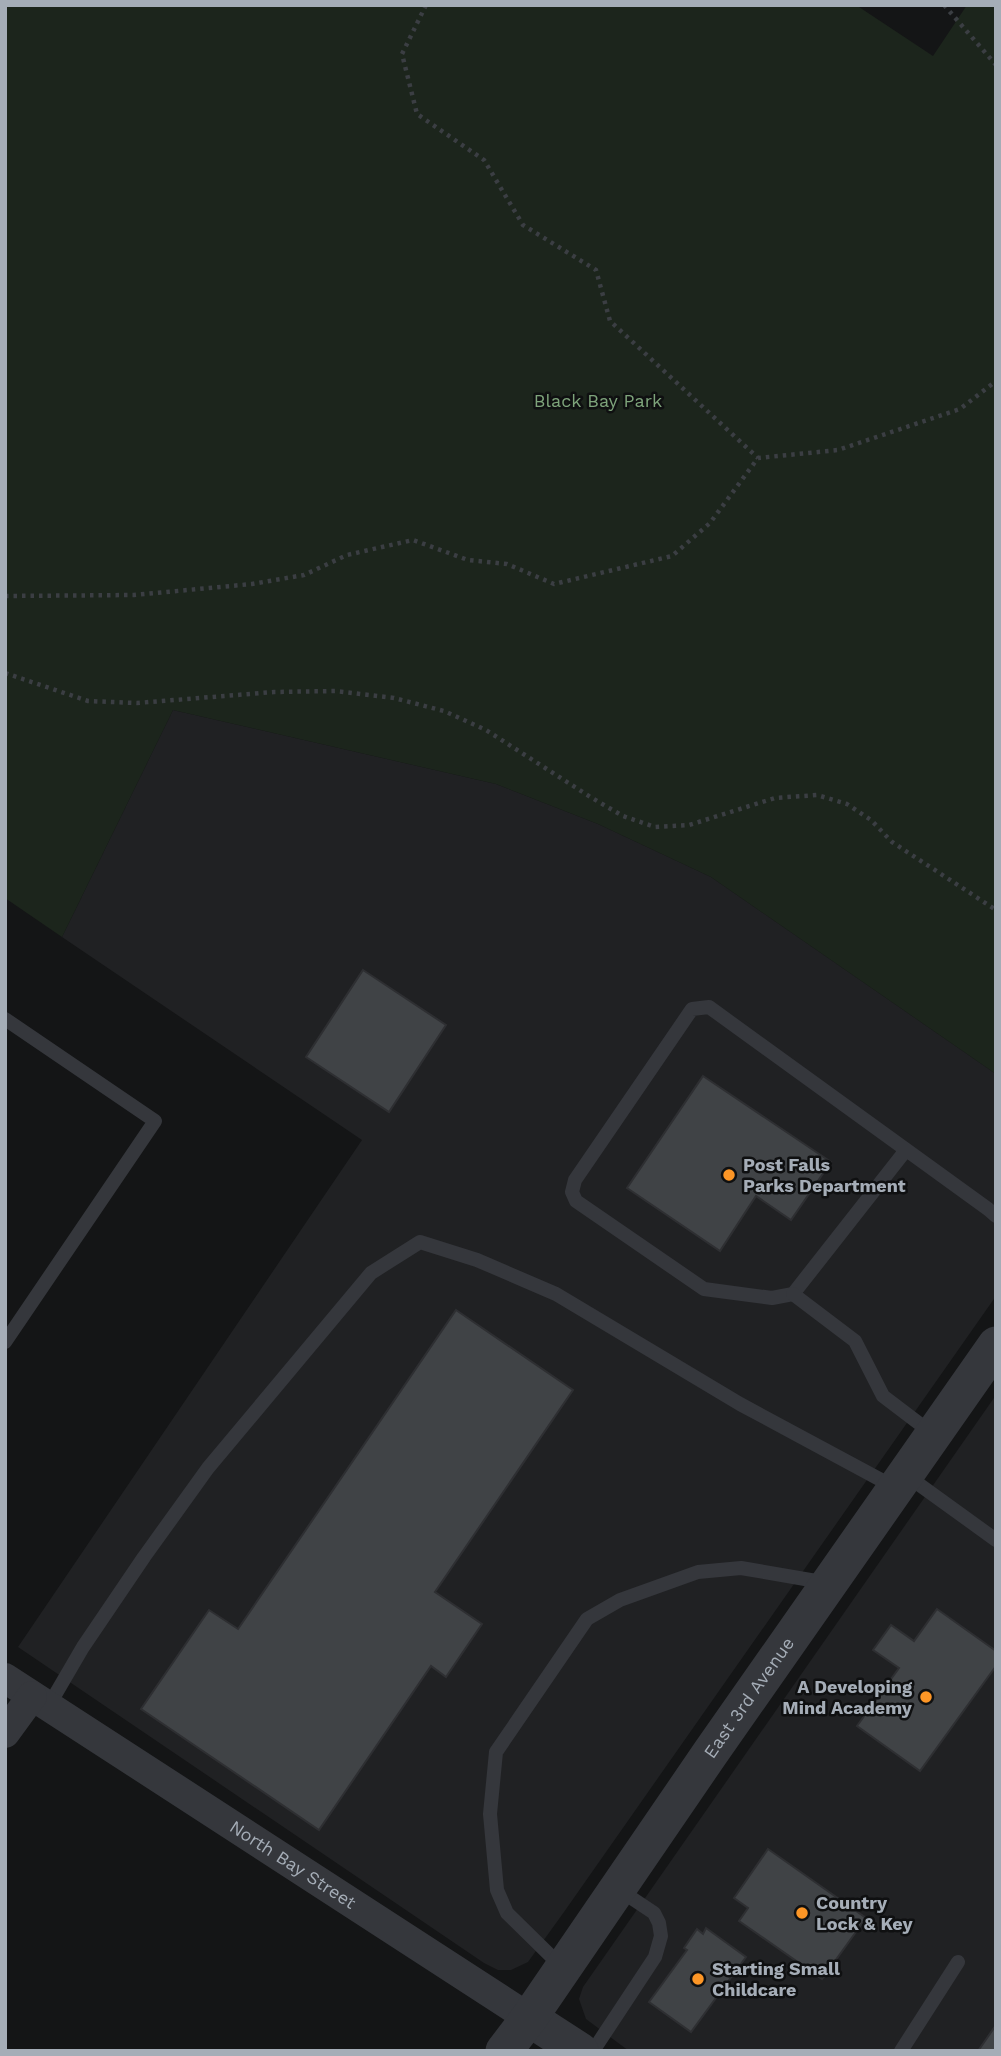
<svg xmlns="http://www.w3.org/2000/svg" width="1001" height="2056" font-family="'Work Sans',sans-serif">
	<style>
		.built { fill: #202123 }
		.green { fill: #1c251c }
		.building { fill: #404346; stroke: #2e2f32; stroke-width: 2 }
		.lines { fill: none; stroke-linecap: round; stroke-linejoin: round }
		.path { stroke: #3b3e43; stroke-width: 4.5; stroke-dasharray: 3.5 5; stroke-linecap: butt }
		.service { stroke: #35373c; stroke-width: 14 }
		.minor { stroke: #35373c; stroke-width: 30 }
		.tertiary { stroke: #35373c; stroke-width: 37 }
		.poi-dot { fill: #fd9626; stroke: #0f1011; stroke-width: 2.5 }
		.labels { text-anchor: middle; stroke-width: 5; stroke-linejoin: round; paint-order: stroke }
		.park-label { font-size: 18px; fill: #7ea47b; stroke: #0f1011 }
		.poi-label { font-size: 18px; font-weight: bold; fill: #a5adb7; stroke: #0f1011; text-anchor: start }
		.street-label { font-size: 18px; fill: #a5adb7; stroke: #0f1011 }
	</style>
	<rect width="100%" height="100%" fill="#141516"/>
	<g class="built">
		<polygon points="173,710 496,784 598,824 711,877 996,1074 996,1296 564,1912 528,1962 511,1970 498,1970 484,1963 18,1647 362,1140 62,937"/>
		<polygon points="996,1395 996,2051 629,2051 586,2019 579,1999 583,1987"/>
	</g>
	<polygon class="green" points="5,5 856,5 933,56 967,5 996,5 996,1074 711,877 598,824 496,784 173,710 62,937 5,898"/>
	<g class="building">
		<polygon points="363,970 446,1025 389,1112 306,1057"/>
		<polygon points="703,1076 831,1162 791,1220 756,1196 720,1251 627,1188"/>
		<polygon points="456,1310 573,1390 435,1592 482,1624 446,1677 431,1666 319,1830 141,1709 209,1610 238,1629"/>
		<polygon points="937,1609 996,1651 996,1666 920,1771 857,1726 899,1668 873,1650 891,1625 914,1641"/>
		<polygon points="768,1849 866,1918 822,1979 739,1921 748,1908 734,1898"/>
		<polygon points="706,1928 746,1957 691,2032 649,2002 687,1950 684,1948 697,1929 703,1934"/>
		<polygon points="996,2025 996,2051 978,2051"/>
	</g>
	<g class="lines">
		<g class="path">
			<polyline points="426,5 402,54 417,114 484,160 523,225 596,270 610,321 758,458"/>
			<polyline points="944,5 996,65"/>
			<polyline points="5,596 134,595 252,584 304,575 347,555 413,540 468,560 507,564 554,584 672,556 710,523 758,458 838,450 960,409 996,381"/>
			<polyline points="5,673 88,701 137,703 274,692 335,691 394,698 444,711 486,730 592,798 623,816 655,827 689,825 775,798 817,795 847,804 871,820 892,842 996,910"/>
		</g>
		<g class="service">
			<polyline points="5,1019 155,1121 5,1342"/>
			<polyline points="906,1150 793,1294 772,1298 704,1289 576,1201 572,1192 575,1180 692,1009 709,1007 988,1209 996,1216"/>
			<polyline points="793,1294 855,1341 883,1396 933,1434"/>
			<polyline points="906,1475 996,1540"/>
			<polyline points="48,1707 83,1647 144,1557 208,1468 371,1273 420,1242 477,1260 556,1294 740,1404 896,1488"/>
			<polyline points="562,1967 507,1913 497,1890 490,1814 496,1752 587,1619 620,1600 698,1572 741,1568 828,1583"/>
			<polyline points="593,2051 655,1957 661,1936 659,1923 654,1913 618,1889"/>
			<polyline points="901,2051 958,1962"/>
		</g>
		<g class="minor">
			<path id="s1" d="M5 1678 529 2018"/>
			<polyline points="5,1733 32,1696"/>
		</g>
		<g class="tertiary">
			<polyline points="529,2018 580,2051"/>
			<path id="s2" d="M504 2051 529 2018 711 1752 996 1345"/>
		</g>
	</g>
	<g class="poi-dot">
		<circle cx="729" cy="1175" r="7"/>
		<circle cx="926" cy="1697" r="7"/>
		<circle cx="802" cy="1913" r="7"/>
		<circle cx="698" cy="1979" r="7"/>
	</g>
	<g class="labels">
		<g class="park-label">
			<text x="598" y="407">Black Bay Park</text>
		</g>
		<g class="poi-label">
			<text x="743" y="1171">Post Falls<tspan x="743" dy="21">Parks Department</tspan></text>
			<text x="912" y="1693" text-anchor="end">A Developing<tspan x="912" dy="21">Mind Academy</tspan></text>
			<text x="816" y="1909">Country<tspan x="816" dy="21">Lock &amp; Key</tspan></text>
			<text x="712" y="1975">Starting Small<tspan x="712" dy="21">Childcare</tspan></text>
		</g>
		<g class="street-label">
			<text dy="6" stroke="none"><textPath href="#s2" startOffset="430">East 3rd Avenue</textPath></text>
			<text dy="6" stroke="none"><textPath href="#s1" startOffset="343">North Bay Street</textPath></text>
		</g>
	</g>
	<rect width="1001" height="2056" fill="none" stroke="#a5adb7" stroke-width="14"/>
</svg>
